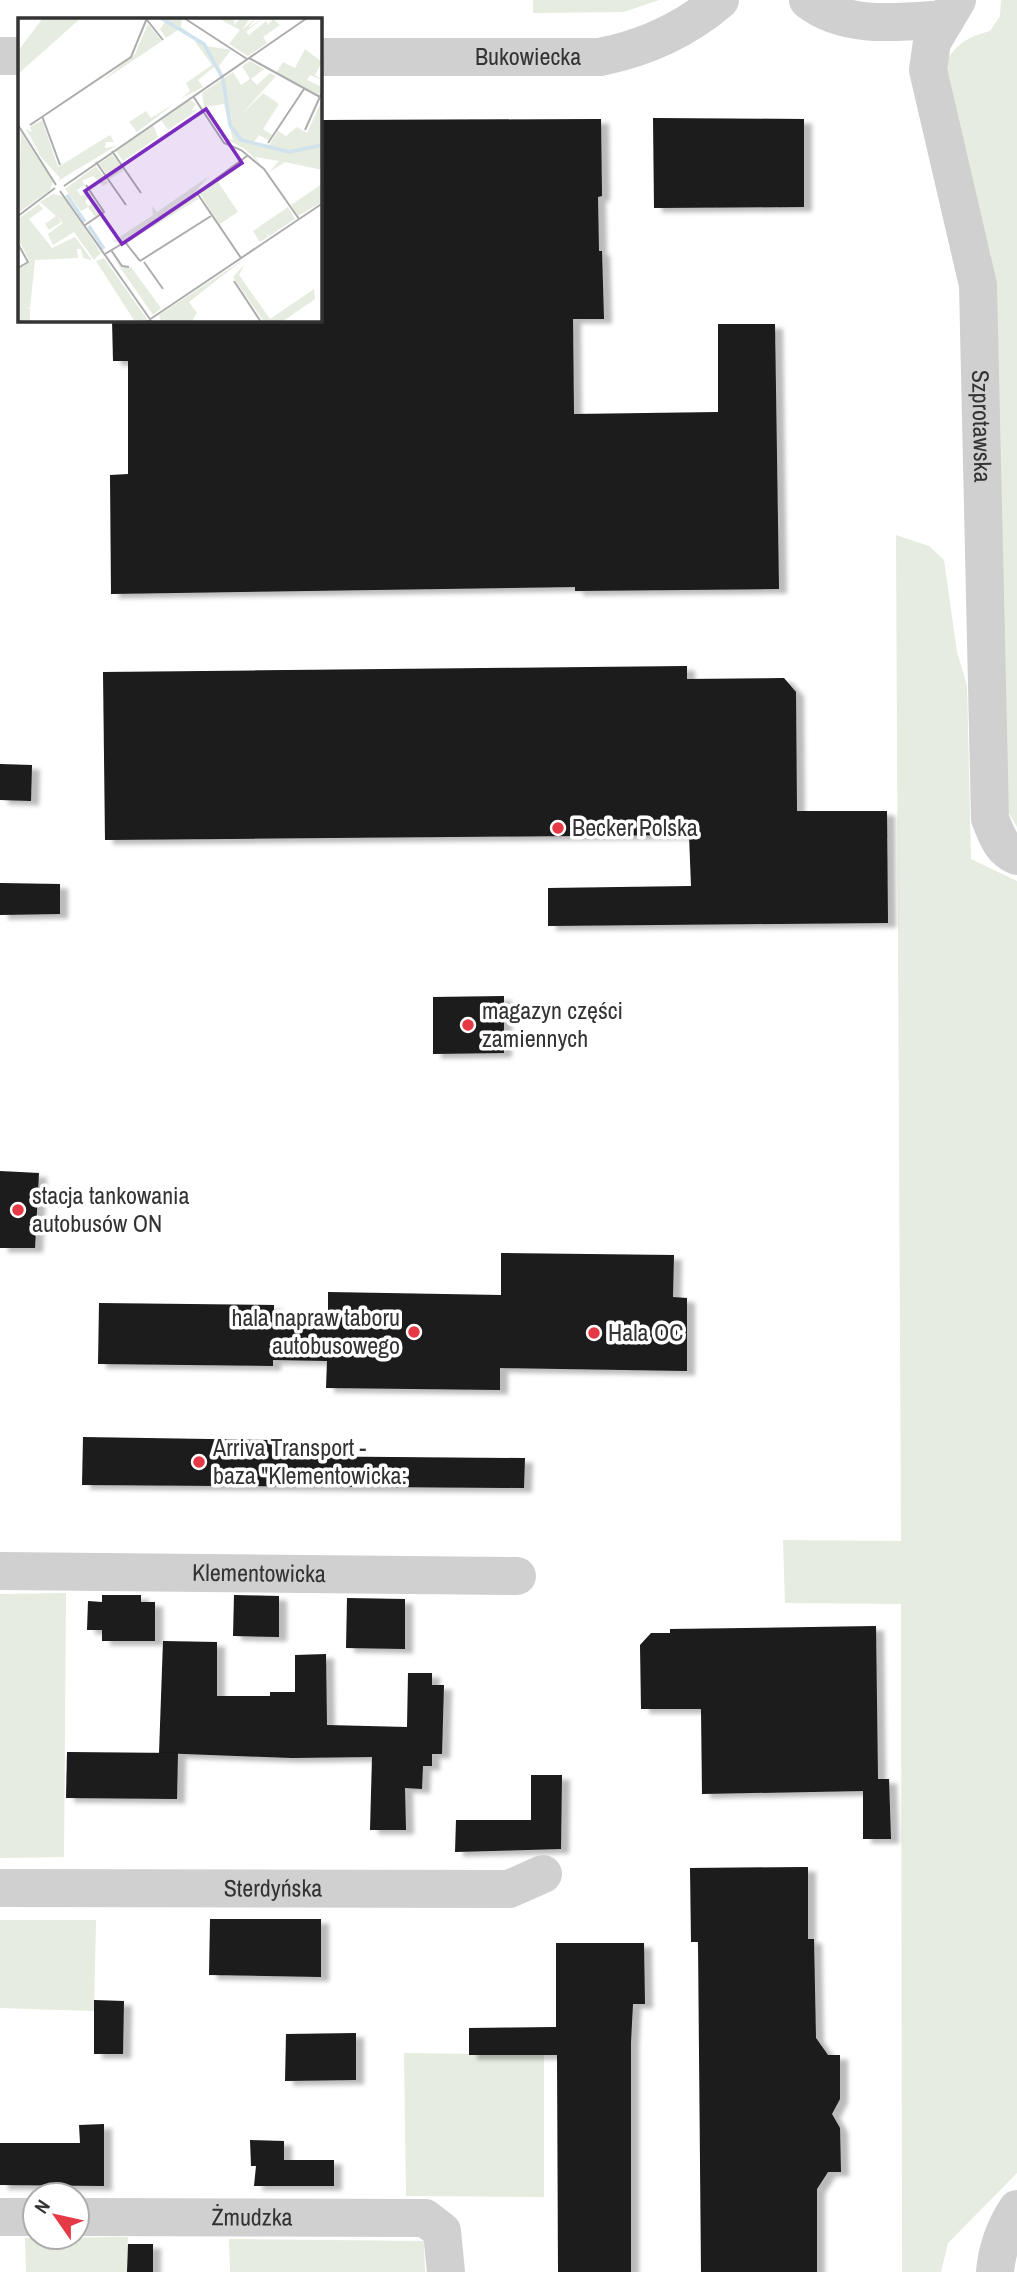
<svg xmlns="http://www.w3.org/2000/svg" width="1017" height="2272" font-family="'Archivo Narrow',sans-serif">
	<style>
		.green { fill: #e6ecdf }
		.building { fill: #1a1a1a; filter: url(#shadow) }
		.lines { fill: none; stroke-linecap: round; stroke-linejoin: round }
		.minor { stroke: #d0d0d0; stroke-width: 38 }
		.poi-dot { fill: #e63946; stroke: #fff; stroke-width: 2.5 }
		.labels { text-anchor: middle; stroke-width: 7; stroke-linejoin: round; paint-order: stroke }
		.street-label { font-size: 24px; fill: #333; stroke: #fff }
		.poi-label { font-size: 24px; fill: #333; stroke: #fff; text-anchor: start }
		.inset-river { fill: none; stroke: #cfe2ee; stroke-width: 3.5 }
		.inset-road { fill: none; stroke: #adadad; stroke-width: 2 }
		.view { fill: #7b2cbf; fill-opacity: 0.15; stroke: #7b2cbf; stroke-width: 3.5 }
		.inset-edge { fill: none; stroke: #333; stroke-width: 3.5 }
	</style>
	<defs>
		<filter id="shadow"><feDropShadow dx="8" dy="4.5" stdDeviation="2" flood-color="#0004"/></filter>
	</defs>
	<rect width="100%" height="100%" fill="#fff"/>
	<g class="green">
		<polygon points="533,0 659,0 624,12 533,13"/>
		<path d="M1001 0H1017V827L1006 808 999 775 991 255 966 172 945 63C957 43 968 37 990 31L1000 16Z"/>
		<polygon points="896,535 929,546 944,560 957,652 967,685 971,859 1017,881 1017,2173 948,2243 941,2272 902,2272 901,1604 785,1603 783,1540 901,1541"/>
		<polygon points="66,1593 64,1857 0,1858 0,1594"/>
		<polygon points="0,1920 96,1920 94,2011 0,2008"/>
		<polygon points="404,2053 544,2055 544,2197 406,2196"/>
		<polygon points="128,2237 127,2272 26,2272 25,2238"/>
		<polygon points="229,2239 424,2241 425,2272 230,2272"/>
	</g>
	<g class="building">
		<polygon points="653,118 804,119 804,207 654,208"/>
		<polygon points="601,119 602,196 598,197 599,251 602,251 604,319 573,319 574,414 718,412 718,324 775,324 779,589 575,591 575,587 111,594 110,475 128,474 128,361 113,361 112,320 320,320 320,120"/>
		<polygon points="687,666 687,679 784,678 796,692 797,811 887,811 888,923 548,926 548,888 691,886 689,835 105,840 103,672"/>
		<polygon points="0,764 32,765 31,801 0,800"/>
		<polygon points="0,883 60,884 60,914 0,915"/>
		<polygon points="504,996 504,1053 433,1054 433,997"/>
		<polygon points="0,1171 39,1173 35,1248 0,1248"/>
		<polygon points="501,1253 674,1255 673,1297 687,1298 687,1371 500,1368 500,1390 326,1388 327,1361 273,1360 273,1366 98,1364 99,1303 274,1305 274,1314 328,1316 328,1292 501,1295"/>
		<polygon points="83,1437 273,1440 273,1456 525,1458 524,1488 82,1485"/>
		<polygon points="102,1595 141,1595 141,1602 155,1602 155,1641 102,1641 102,1630 87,1630 88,1601 102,1602"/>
		<polygon points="234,1595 279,1596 279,1637 233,1636"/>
		<polygon points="347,1598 405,1599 405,1649 346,1648"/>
		<polygon points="876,1626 878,1779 889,1779 891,1839 863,1839 863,1791 702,1794 701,1709 641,1709 640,1645 651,1633 670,1633 670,1629"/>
		<polygon points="163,1641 217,1642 217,1696 270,1696 270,1692 295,1692 295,1655 326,1654 327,1725 407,1727 408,1673 432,1673 432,1685 444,1685 442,1754 432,1754 432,1766 423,1766 422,1789 405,1788 406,1830 370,1830 372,1757 292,1758 159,1753"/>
		<polygon points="67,1752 178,1753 177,1799 66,1798"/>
		<polygon points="531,1775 562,1775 561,1849 455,1852 456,1820 531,1820"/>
		<polygon points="808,1867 808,1939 814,1939 816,2038 828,2055 840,2055 840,2099 832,2114 840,2128 841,2172 828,2172 817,2189 817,2272 701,2272 698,1942 691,1942 690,1868"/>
		<polygon points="210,1919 321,1919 321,1977 209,1975"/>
		<polygon points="556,1943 644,1943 645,2004 633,2004 631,2042 631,2272 558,2272 557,2055 469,2055 469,2028 556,2027"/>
		<polygon points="94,2000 124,2001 123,2054 94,2054"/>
		<polygon points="356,2033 356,2080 285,2081 286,2034"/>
		<polygon points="104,2124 104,2186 0,2185 0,2143 80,2143 79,2125"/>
		<polygon points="250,2140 284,2141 284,2160 334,2160 334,2186 254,2186 256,2166 251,2166"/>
		<polygon points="128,2244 153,2244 153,2272 127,2272"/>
	</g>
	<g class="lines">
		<g class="minor">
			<path d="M808 0C846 30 901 22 946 19"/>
			<path id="s1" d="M957 0 932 42 928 70 978 285 990 819C997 835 1000 849 1017 856"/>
			<polyline points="0,56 19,56"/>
			<path id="s2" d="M320 57H600C645 48 685 30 720 0"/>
			<path id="s3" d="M0 1571 517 1576"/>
			<path id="s4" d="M0 1888 509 1889 543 1874"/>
			<polyline points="0,2217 35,2217"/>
			<path id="s5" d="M77 2217 425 2218 442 2231 446 2272"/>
			<path d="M995 2272C997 2248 1004 2229 1017 2209"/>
		</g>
	</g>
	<g class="poi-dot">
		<circle cx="558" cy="828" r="7"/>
		<circle cx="468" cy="1025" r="7"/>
		<circle cx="18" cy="1210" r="7"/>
		<circle cx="414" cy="1332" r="7"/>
		<circle cx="594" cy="1333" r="7"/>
		<circle cx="199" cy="1462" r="7"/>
	</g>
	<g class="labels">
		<g class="street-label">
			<text dy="8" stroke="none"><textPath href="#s2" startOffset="208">Bukowiecka</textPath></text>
			<text dy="8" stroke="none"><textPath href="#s1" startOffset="439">Szprotawska</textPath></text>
			<text dy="8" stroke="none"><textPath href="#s3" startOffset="259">Klementowicka</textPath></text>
			<text dy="8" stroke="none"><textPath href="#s4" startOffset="273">Sterdyńska</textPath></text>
			<text dy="8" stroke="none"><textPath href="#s5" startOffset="175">Żmudzka</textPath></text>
		</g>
		<g class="poi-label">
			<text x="572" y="836">Becker Polska</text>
			<text x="482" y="1019">magazyn części<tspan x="482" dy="28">zamiennych</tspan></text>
			<text x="32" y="1204">stacja tankowania<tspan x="32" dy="28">autobusów ON</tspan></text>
			<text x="400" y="1326" text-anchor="end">hala napraw taboru<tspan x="400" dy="28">autobusowego</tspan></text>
			<text x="608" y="1341">Hala OC</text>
			<text x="213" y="1456">Arriva Transport -<tspan x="213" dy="28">baza "Klementowicka:</tspan></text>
		</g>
	</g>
	<g transform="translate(18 18)">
		<rect width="304" height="304" fill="#fff"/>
		<path d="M25 0H63L0 56V33ZM140 0H164L163 9 189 28 213 32 201 48 205 56 196 49 180 62 185 69 162 81 172 73 168 65 194 47 173 18 160 12 148 20 142 11 147 4ZM200 0H216V7L223 0H232L224 12 238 0 230 10 245 0 228 14 231 17 248 3 250 7 255 1 262 7 245 19 249 25 230 38 211 26 222 12ZM130 6 144 23 83 64 117 36ZM287 31 304 44 297 57 304 62 292 57 289 62 304 69 301 77 258 55 265 44 277 50ZM232 43 246 51 233 61 239 67 252 55 258 58 221 99 245 75 261 86 245 111 254 117 250 122 241 117 236 124 251 127 260 113 268 118 279 109 289 115 304 82V152L267 144 251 154 261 143 237 139 243 147 227 131 206 120 215 122 206 86 186 89 184 75 215 54 223 67 232 61 224 48ZM172 82 178 86 173 93 181 91 150 112 143 102ZM156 86 119 114 111 104 128 93 133 100ZM24 102 40 149 92 117 96 124H88L87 130 98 128 40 163 42 160 23 139 7 114 22 136 8 111 14 114 12 109ZM135 107 140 119 105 143 98 133ZM3 115 35 163 32 172 0 195ZM94 136 106 152 92 161 81 146ZM228 141 200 164 220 194 202 206 210 221 181 174ZM78 148 90 165 85 168 75 158 64 163 67 167 59 172 63 178 70 173 74 178 67 183 70 188 77 184 84 194 77 199 70 189 63 193 47 171ZM191 158 177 174 180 181 112 223 94 224 135 197 134 188 139 194ZM304 166V184L280 198 273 187ZM35 176 45 178 83 235 76 242 56 214 35 227 30 216 45 205 39 197 43 204 31 212 27 206 38 198 22 184ZM21 186 25 191 11 201 34 230 57 219 74 242 65 240 63 231H59L60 240 17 242 12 290 8 289 12 291V304H1L0 251 12 244 0 221V201ZM270 189 277 201 251 218 248 215 250 219 242 224 235 213ZM92 235 104 250 113 249 143 290 135 297ZM86 240 129 301 127 304H117L78 243ZM226 241 171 284 179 295 173 304H143L141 297ZM226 247 221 257 252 301 296 271 297 281 264 304H246L215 259Z" fill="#e6ecdf"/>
		<path class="inset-river" d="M143 0 186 26 205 61 212 107 223 122 271 134 305 127M49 177 67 204M71 208 86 231"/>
		<path class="inset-road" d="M166 0 229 41M129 2 145 22M231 40 302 79M175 78 206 125 223 132 246 151 281 201M24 98 42 147M0 107 38 167M12 107 113 39 129 0M287 112 305 72M250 125 286 71M94 133 123 175M78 144 108 187M46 168 289 0M42 173 134 304M0 198 37 170M67 207 86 194 68 167M0 226 10 244 0 250M93 232 104 248 111 249M87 236 107 224 122 243M223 240 179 175 229 138M122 243 193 198M126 244 145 271M216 263 243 304M128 304 305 185"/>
		<path class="view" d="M188 91 224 145 104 226 67 173Z"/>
		<rect width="304" height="304" class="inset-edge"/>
	</g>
	<g transform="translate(56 2216) rotate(304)"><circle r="33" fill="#ffffff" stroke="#adadad" stroke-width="2"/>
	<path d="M0-5L12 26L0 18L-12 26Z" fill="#e63946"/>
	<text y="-10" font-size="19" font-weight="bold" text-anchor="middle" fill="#333333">N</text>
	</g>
</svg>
